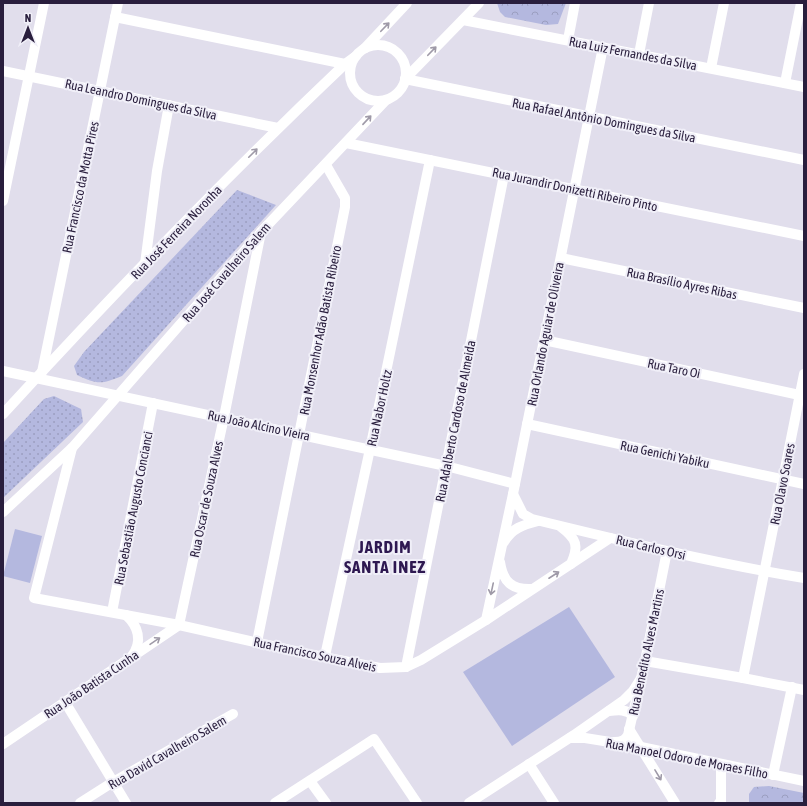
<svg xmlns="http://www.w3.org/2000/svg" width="807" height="806" font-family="'Asap Condensed',sans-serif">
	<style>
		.grass { fill: url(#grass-dots) }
		.forest { fill: url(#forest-crowns) }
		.pitch { fill: #b4b8df }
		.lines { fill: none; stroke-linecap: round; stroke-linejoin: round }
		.minor { stroke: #fff; stroke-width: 10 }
		.oneway { stroke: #9f9aa8 }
		.labels { text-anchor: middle; stroke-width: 4; stroke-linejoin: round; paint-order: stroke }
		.street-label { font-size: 13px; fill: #291e3d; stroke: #f0eff8 }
		.district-label { font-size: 17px; font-weight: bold; letter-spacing: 1px; fill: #2e1851; stroke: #f0eff8 }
	</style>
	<defs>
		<pattern id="grass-dots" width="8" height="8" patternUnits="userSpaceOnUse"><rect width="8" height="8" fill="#b4b8df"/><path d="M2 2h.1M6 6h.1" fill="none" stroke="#9b9ec0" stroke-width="1.8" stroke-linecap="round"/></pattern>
		<pattern id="forest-crowns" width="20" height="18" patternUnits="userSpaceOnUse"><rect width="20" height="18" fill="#b4b8df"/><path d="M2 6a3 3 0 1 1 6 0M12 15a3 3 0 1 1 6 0" fill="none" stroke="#9b9ec0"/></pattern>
	</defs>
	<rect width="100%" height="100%" fill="#e1deec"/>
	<g class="grass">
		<path d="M237 190 276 205 122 376C100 385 97 384 77 375L74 366 84 352Z"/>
		<polygon points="54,396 81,409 83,422 3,498 3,443 44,399"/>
	</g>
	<g class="forest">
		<polygon points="497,3 566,3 558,24 546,25 505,17 500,12"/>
		<polygon points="769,786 804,793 804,803 749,803 749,794 754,787"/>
	</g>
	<g class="pitch">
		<polygon points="15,529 42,536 30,583 3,576"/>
		<polygon points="569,607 615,677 512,746 463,672"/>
	</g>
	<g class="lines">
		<g class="minor">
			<polyline points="115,17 345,64"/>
			<polyline points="463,20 804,87"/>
			<polyline points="568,40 575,3"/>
			<circle cx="378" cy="73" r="28"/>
			<polyline points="365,48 407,3"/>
			<polyline points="639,54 649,3"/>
			<polyline points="711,68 724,3"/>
			<polyline points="3,71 278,128"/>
			<polyline points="405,79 804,160"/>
			<polyline points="405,79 479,3"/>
			<polyline points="785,83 801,3"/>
			<polyline points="346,143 804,236"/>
			<polyline points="3,201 44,3"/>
			<polyline points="561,258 804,308"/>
			<polyline points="145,264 157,171 169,105"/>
			<polyline points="544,340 804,396"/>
			<polyline points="3,371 446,466 515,484"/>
			<polyline points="42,372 118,3"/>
			<path d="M3 414C113 294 227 176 345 64L356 56"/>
			<polyline points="527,424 804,484"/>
			<polyline points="72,448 34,598 179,625 308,654 380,668 406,667 421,660 486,620 610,538"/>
			<path d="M513 494 523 514 532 519C622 541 713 563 804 578"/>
			<polyline points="3,512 72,448 261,232 386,100"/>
			<path d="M561 527C577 539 579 546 571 564"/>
			<path d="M504 542C512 528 523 525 538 521"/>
			<path d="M500 562C503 582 512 590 532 589"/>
			<polyline points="112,612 153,403"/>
			<path d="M126 615C138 626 143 641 132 656"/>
			<polyline points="486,620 513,494 603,47"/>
			<polyline points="257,642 345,207 345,198 326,165"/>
			<polyline points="325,656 370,449 430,160"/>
			<polyline points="645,661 743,678 804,690"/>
			<polyline points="406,667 504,175"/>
			<polyline points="743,678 804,374"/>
			<polyline points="65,702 126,803"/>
			<path d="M609 711C618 710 627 709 633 716"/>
			<polyline points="629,729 675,803"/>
			<polyline points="570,738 585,738 641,747 804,781"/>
			<path d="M615 742C622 742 625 740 628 735L645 661 667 551"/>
			<polyline points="3,744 179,625 224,417 261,232"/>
			<polyline points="529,764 554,803"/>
			<polyline points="773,775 792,687"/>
			<polyline points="310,781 326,803"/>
			<polyline points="80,803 113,782 233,714"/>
			<polyline points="275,803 374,739 417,803"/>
			<polyline points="469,803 574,735 624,700 633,691 640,680"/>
			<polyline points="719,803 721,802 721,765"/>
		</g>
	</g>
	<defs><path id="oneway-shaft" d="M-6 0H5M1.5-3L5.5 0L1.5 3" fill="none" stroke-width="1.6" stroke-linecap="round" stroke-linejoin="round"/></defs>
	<g class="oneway">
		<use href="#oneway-shaft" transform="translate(385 27) rotate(-46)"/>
		<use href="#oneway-shaft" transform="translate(432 51) rotate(-46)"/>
		<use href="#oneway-shaft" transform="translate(367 120) rotate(-47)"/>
		<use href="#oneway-shaft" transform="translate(253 153) rotate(-45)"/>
		<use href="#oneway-shaft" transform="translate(554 575) rotate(-33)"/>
		<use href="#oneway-shaft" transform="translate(492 589) rotate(102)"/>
		<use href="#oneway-shaft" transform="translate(155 641) rotate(-34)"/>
		<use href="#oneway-shaft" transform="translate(658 775) rotate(59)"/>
	</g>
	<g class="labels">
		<g class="street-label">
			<text transform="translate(633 53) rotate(11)" y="5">Rua Luiz Fernandes da Silva</text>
			<text transform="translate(141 99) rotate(12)" y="5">Rua Leandro Domingues da Silva</text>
			<text transform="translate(604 120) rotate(11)" y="5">Rua Rafael Antônio Domingues da Silva</text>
			<text transform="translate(80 187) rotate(-78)" y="5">Rua Francisco da Motta Pires</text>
			<text transform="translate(575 189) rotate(12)" y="5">Rua Jurandir Donizetti Ribeiro Pinto</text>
			<text transform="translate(176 232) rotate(-46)" y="5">Rua José Ferreira Noronha</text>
			<text transform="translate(226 272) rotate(-49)" y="5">Rua José Cavalheiro Salem</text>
			<text transform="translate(682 283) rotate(12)" y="5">Rua Brasílio Ayres Ribas</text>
			<text transform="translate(320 330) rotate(-79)" y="5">Rua Monsenhor Adão Batista Ribeiro</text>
			<text transform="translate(545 334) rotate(-79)" y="5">Rua Orlando Aguiar de Oliveira</text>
			<text transform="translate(674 368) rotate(12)" y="5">Rua Taro Oi</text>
			<text transform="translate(379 408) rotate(-78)" y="5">Rua Nabor Holtz</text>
			<text transform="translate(455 421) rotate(-79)" y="5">Rua Adalberto Cardoso de Almeida</text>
			<text transform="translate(259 425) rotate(12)" y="5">Rua João Alcino Vieira</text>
			<text transform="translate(665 454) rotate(12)" y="5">Rua Genichi Yabiku</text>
			<text transform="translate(782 484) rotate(-79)" y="5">Rua Olavo Soares</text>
			<text transform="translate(206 499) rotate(-78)" y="5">Rua Oscar de Souza Alves</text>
			<text transform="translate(133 508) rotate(-79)" y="5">Rua Sebastião Augusto Concianci</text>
			<text transform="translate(651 547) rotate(13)" y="5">Rua Carlos Orsi</text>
			<text transform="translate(646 652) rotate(-78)" y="5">Rua Benedito Alves Martins</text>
			<text transform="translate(315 654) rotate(12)" y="5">Rua Francisco Souza Alveis</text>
			<text transform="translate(91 684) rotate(-34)" y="5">Rua João Batista Cunha</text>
			<text transform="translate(167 752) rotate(-30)" y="5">Rua David Cavalheiro Salem</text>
			<text transform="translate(687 758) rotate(11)" y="5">Rua Manoel Odoro de Moraes Filho</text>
		</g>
		<g class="district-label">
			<text x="385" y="553">JARDIM<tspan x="385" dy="20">SANTA INEZ</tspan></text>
		</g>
	</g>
	<rect width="807" height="806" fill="none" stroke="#291e3d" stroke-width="8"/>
	<g transform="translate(28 28)" stroke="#f0eff8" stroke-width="3" paint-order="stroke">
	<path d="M0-3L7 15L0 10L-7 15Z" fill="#291e3d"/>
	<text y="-6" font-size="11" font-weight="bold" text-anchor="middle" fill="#291e3d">N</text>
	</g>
</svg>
